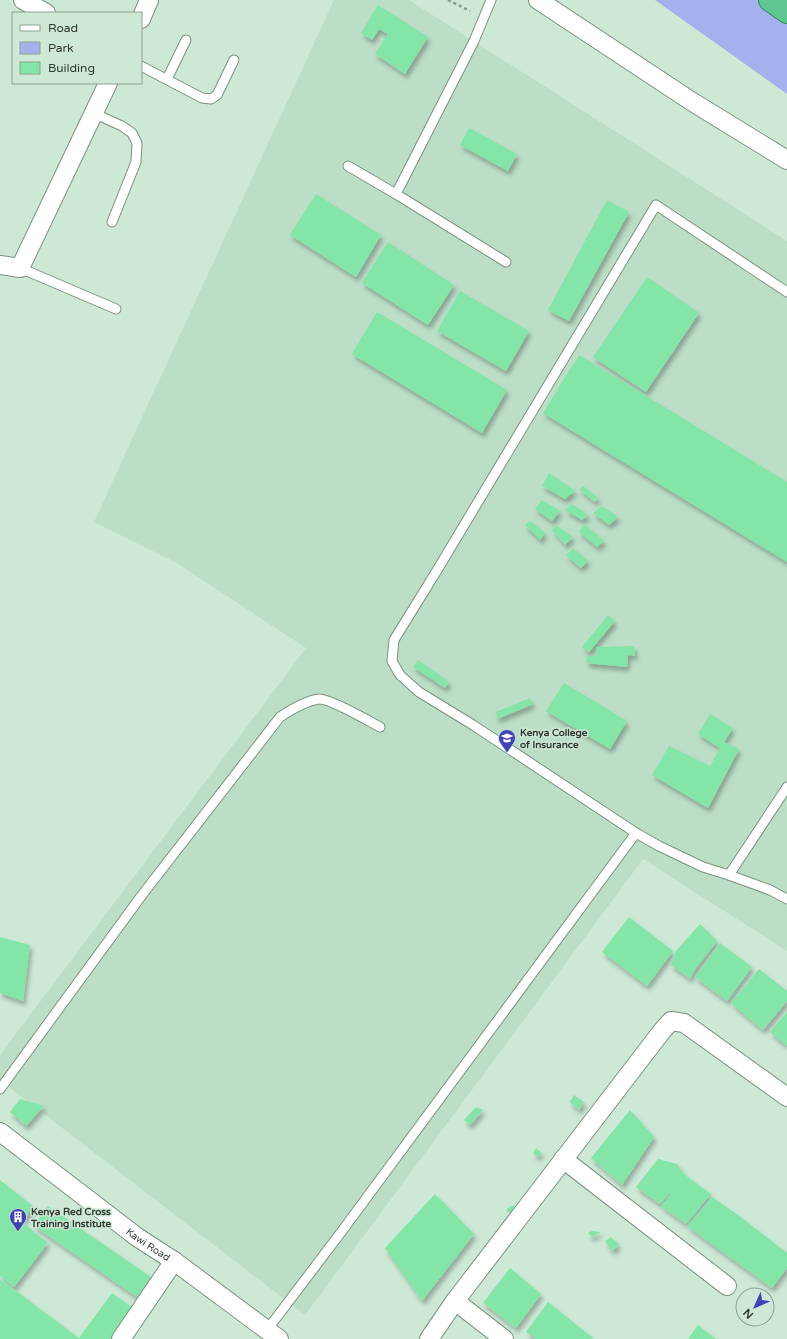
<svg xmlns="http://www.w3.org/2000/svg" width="787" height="1339" font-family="'Varela Round',sans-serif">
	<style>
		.built { fill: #bcdec6 }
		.green { fill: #a5b1ec }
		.building { fill: #83e5a7; filter: url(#shadow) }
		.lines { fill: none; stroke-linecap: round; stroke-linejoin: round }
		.service-casing { stroke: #7a9281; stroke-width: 11 }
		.minor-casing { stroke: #7a9281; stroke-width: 20 }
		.trunk-casing { stroke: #348b5b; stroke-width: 24 }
		.path { stroke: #879a8c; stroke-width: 2.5; stroke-dasharray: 3 3; stroke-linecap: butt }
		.service { stroke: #fff; stroke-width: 9 }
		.minor { stroke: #fff; stroke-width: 18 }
		.trunk { stroke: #5ec68e; stroke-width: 22 }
		.labels { text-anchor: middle; stroke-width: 3; stroke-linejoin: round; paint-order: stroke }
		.poi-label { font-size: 10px; font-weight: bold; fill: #2f3932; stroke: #cde8d5; text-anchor: start }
		.street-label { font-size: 10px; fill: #2f3932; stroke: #cde8d5 }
	</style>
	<defs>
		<filter id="shadow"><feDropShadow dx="2.5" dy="4.5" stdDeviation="2" flood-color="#0004"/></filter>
	</defs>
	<rect width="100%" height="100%" fill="#cde8d5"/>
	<polygon class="built" points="334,0 409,0 787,241 787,951 643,859 305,1315 0,1080 0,1055 306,648 177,563 94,522"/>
	<polygon class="green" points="655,0 787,0 787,94"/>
	<g class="building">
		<polygon points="378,5 428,37 405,74 375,54 388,34 379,29 372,40 361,33"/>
		<polygon points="469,128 517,154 508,171 460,145"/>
		<polygon points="316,194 381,235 356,277 290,235"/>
		<polygon points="607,200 629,212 569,321 548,310"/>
		<polygon points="388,242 454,285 428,325 362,283"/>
		<polygon points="647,277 699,313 646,392 593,357"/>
		<polygon points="460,291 529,331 506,371 437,331"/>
		<polygon points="377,312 507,390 482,433 352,354"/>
		<polygon points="579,355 787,482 787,562 543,413"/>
		<polygon points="549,473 575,491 565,499 542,486"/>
		<polygon points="583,486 598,498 595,502 580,490"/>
		<polygon points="542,500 560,511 552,521 535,509"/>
		<polygon points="572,504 588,515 582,520 565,510"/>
		<polygon points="602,506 618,517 609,525 593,513"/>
		<polygon points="530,521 545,533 540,540 525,525"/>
		<polygon points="584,524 604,541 597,547 579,532"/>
		<polygon points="556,525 573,537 565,545 552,530"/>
		<polygon points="573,548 588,561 581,568 566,555"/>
		<polygon points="608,615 615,621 589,652 582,647"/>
		<polygon points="634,646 635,656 628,655 627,667 586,663 587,656 596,656 597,647"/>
		<polygon points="418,660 449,682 445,688 413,667"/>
		<polygon points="564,683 627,721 610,749 546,711"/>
		<polygon points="530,698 533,704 497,719 496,712"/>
		<polygon points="710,714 733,728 724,742 739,749 708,808 652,775 669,746 710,766 720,748 698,734"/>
		<polygon points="629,917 673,951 647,986 602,952"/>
		<polygon points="700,924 717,941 694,971 690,979 671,965 675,952"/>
		<polygon points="0,937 30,945 23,1001 0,993"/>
		<polygon points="720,943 752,967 727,1001 695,977"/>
		<polygon points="759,969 787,991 787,1001 763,1030 731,1003"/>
		<polygon points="787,1012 787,1046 770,1032"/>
		<polygon points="574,1095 584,1102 579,1110 570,1102"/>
		<polygon points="20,1099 44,1106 26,1126 10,1112"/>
		<polygon points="476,1107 483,1110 470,1125 464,1120"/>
		<polygon points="630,1110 654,1137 622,1185 591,1158"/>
		<polygon points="536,1148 542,1154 536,1156 533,1153"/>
		<polygon points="658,1159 677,1164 685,1175 711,1194 686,1224 661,1206 671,1194 670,1193 660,1204 636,1187"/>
		<polygon points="0,1180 34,1207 22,1222 48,1243 14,1287 0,1276"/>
		<polygon points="435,1194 474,1234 422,1301 385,1248"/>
		<polygon points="712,1197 738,1215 787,1253 787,1268 772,1288 687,1226"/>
		<polygon points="512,1205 517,1208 511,1214 506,1210"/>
		<polygon points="48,1206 151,1277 137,1297 34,1226"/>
		<polygon points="592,1231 601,1232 592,1237 588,1233"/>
		<polygon points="611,1237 619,1245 612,1251 605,1241"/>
		<polygon points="510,1268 541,1294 516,1328 483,1303"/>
		<polygon points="0,1279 79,1338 112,1293 133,1308 111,1339 0,1339"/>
		<polygon points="548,1302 593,1338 592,1339 536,1339 526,1332"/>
		<polygon points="698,1325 716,1339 688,1339"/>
	</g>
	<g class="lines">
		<defs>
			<g id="service">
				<polyline points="141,66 202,98 211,99 217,95 234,60"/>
				<polyline points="167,79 186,40"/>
				<polyline points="93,113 122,126 132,133 137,143 136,162 112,222"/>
				<polyline points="348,166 396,194 506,262"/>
				<polyline points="396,194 474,41 491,0"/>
				<polyline points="20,268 116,309"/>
				<polyline points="787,292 656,205 436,572 394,640 392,661 400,675 419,692 473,725 636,833 659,846 703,867 729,875 787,787"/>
				<polyline points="729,875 770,890 787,899"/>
				<path d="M0 1089 142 895 280 717C292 709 305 701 319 699 329 698 369 721 380 727"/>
				<polyline points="267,1330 342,1231 636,833"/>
			</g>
			<g id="minor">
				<polyline points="23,0 46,13"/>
				<polyline points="538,0 691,101 787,160"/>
				<polyline points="141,19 149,0"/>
				<polyline points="0,265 20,268 108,83"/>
				<path id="s1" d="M0 1132 137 1237 174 1261 279 1339"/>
				<polyline points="563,1159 727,1286"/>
				<polyline points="455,1301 504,1339"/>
				<polyline points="121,1339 174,1261"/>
				<polyline points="429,1339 455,1301 662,1031 671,1021 684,1023 787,1097"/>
			</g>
			<polyline id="trunk" points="770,0 787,12"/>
		</defs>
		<use href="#service" class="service-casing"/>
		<use href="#minor" class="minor-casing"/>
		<use href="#trunk" class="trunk-casing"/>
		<polyline class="path" points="448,0 470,11"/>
		<use href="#service" class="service"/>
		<use href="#minor" class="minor"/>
		<use href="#trunk" class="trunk"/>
	</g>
	<defs>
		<symbol id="university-pin" viewBox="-11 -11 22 30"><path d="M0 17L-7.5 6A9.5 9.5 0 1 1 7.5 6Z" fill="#4043b8" stroke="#cde8d5"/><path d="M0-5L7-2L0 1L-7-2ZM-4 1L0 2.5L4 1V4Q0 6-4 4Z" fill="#fff"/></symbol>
		<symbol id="building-pin" viewBox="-11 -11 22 30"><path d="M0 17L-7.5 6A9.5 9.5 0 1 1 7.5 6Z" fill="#4043b8" stroke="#cde8d5"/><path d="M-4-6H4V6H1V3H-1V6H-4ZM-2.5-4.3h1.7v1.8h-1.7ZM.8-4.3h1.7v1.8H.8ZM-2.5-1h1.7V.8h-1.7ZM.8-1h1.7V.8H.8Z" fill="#fff"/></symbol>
	</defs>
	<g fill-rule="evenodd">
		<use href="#university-pin" x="497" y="728" width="20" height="27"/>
		<use href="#building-pin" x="8" y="1207" width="20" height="27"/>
	</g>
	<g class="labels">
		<g class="poi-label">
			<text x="520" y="736">Kenya College<tspan x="520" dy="12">of Insurance</tspan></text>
			<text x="31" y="1215">Kenya Red Cross<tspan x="31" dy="12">Training Institute</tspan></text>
		</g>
		<g class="street-label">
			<text dy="4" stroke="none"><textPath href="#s1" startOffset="186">Kawi Road</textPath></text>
		</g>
	</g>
	<rect x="12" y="12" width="130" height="72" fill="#cde8d5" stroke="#8ea294"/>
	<rect x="20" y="25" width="20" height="6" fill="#ffffff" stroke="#8ea294"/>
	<text x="48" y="32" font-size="12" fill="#2f3932">Road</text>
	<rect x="20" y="42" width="20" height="12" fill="#a5b1ec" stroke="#8ea294"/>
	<text x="48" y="52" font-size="12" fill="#2f3932">Park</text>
	<rect x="20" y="62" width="20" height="12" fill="#83e5a7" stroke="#8ea294"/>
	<text x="48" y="72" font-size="12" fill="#2f3932">Building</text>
	<g transform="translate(755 1307) rotate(225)"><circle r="19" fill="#cde8d5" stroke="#8ea294"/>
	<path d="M0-3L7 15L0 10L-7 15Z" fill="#4043b8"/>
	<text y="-6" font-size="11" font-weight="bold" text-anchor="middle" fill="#2f3932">N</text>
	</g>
</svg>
